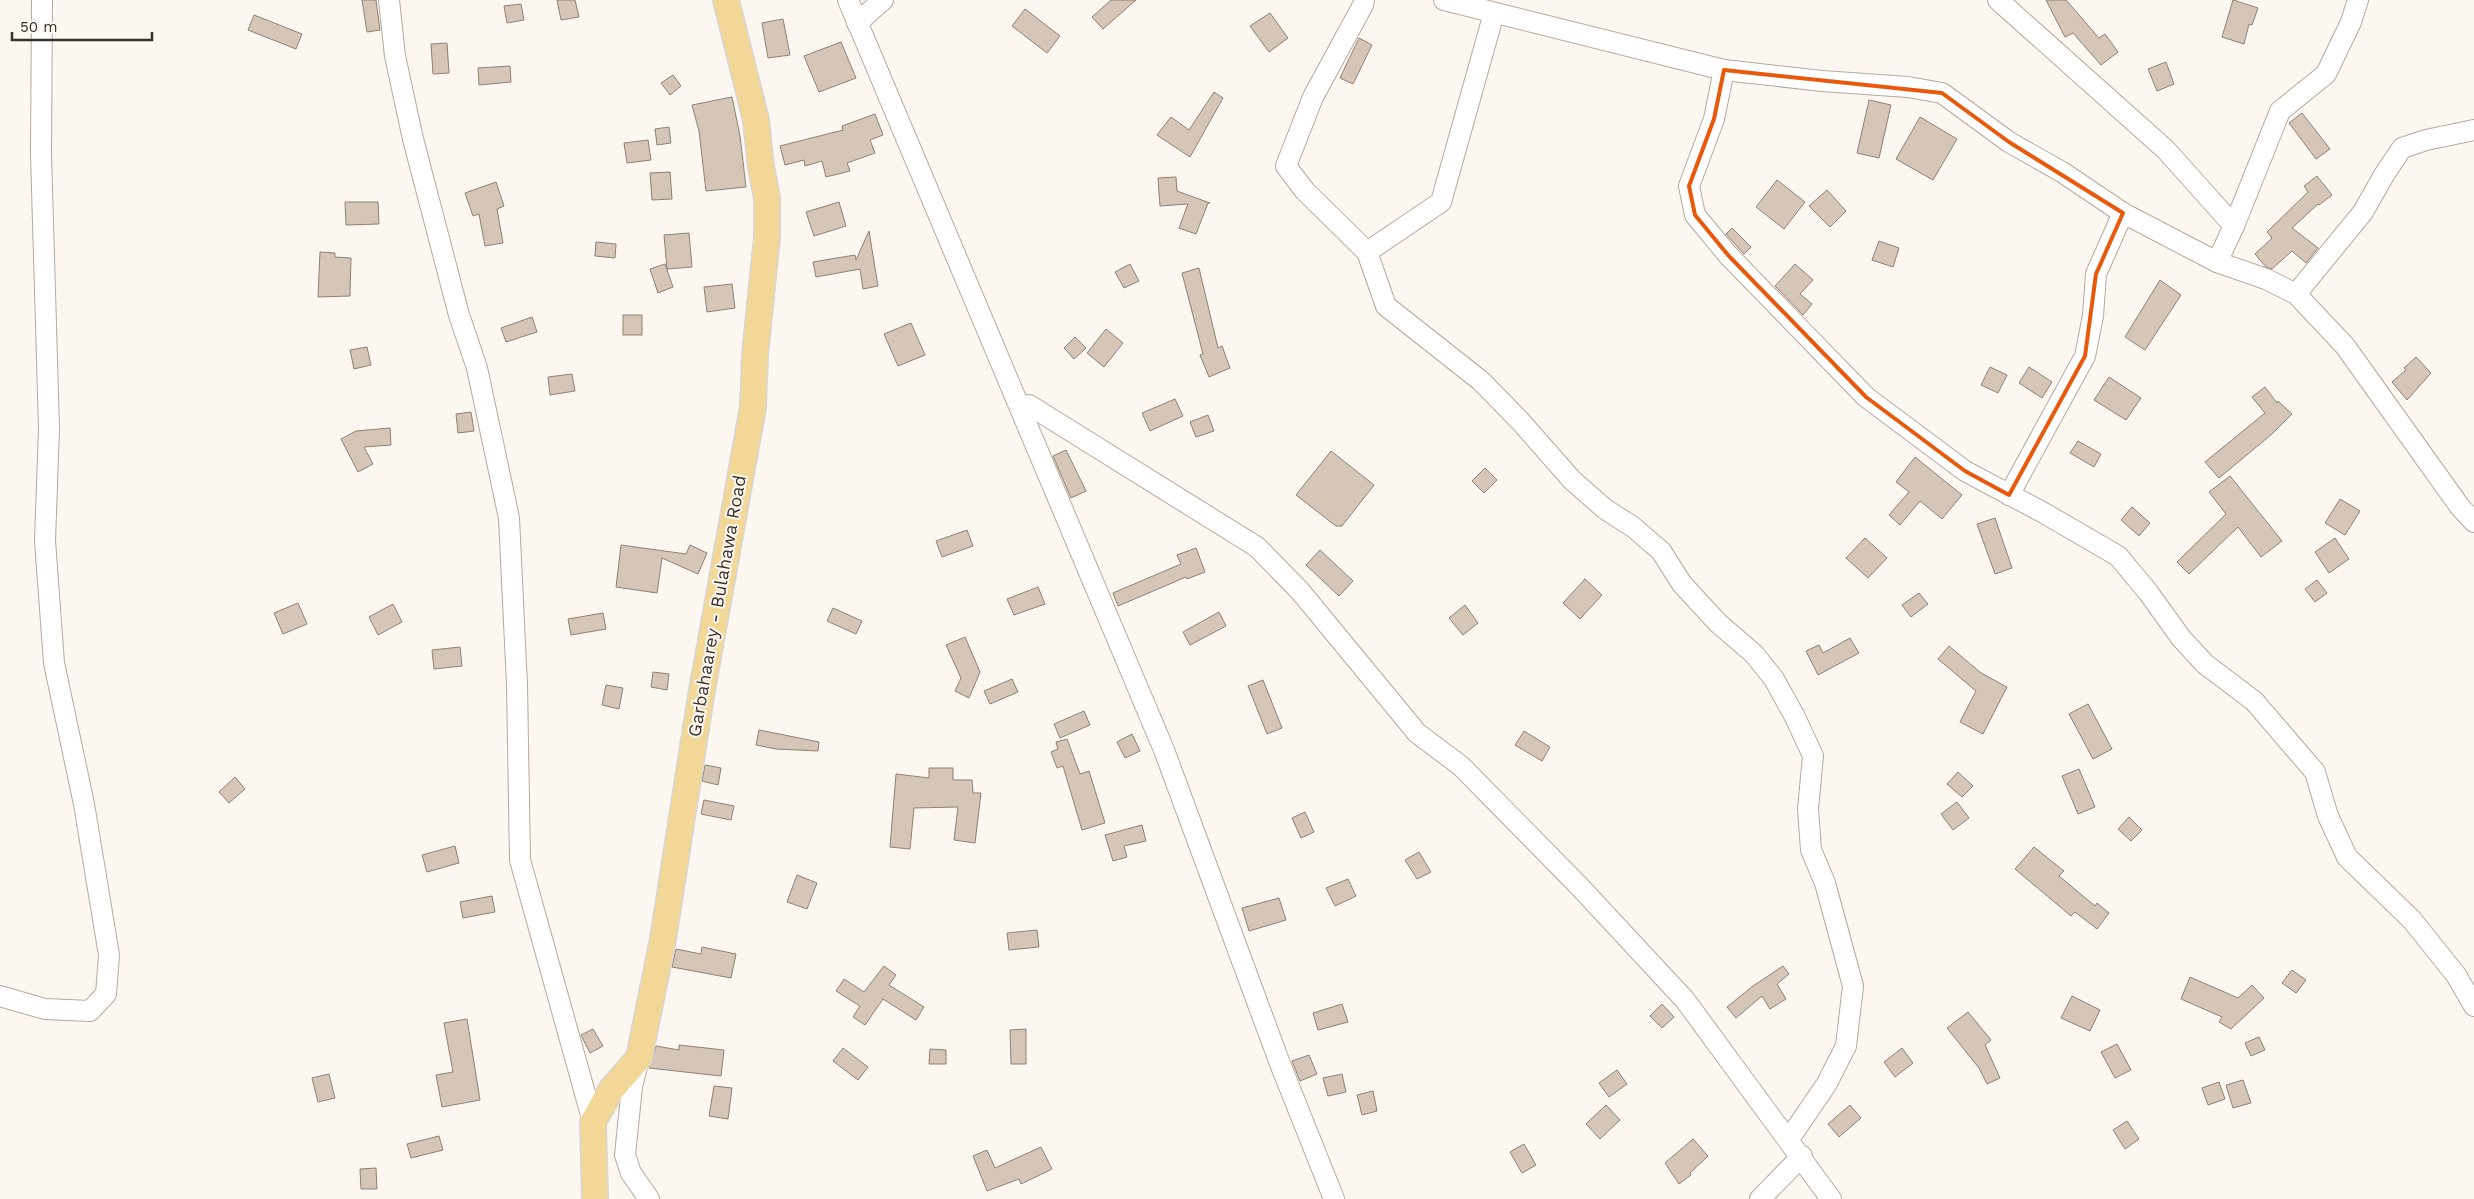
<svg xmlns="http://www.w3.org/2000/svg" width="2474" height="1199" font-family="'Work Sans',sans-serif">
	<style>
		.building { fill: #d5c6b7; stroke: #8f8173 }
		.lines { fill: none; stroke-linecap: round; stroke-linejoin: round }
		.minor-casing { stroke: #b8a99b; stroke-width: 22 }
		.major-casing { stroke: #d7d6d5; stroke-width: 28 }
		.minor { stroke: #fff; stroke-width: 20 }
		.major { stroke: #f2d796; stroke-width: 25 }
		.marked { fill: none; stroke: #e8590c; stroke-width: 4; stroke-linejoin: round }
		.labels { text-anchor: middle; stroke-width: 4; stroke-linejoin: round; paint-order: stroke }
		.street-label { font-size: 18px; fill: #39332d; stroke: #fdf7f1 }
	</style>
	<rect width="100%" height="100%" fill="#fdf7f1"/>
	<g class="building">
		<polygon points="362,0 376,0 380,30 367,32"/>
		<polygon points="557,0 575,0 579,17 561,20"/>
		<polygon points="1111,0 1136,0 1103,29 1092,17"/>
		<polygon points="2046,0 2066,0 2099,38 2105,34 2118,52 2101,65 2073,33 2065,37"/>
		<polygon points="2233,0 2258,8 2252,25 2249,24 2244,44 2222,37"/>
		<polygon points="521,4 524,20 507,23 504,6"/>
		<polygon points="1025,9 1060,36 1047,53 1012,26"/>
		<polygon points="1270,13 1288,38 1269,52 1250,26"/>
		<polygon points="254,15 302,34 296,49 248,30"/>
		<polygon points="783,19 790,55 768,58 762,23"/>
		<polygon points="1359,38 1372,45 1353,84 1340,78"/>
		<polygon points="841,42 856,78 819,92 804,56"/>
		<polygon points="447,43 449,73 433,74 431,44"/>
		<polygon points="2166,62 2174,84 2157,91 2148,69"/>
		<polygon points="510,66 511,82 479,85 478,68"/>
		<polygon points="673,75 681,86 670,95 661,83"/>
		<polygon points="1214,92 1223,98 1190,157 1157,135 1171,117 1189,130"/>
		<polygon points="732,97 740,136 746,187 706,191 699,131 692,105"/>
		<polygon points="1869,100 1891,105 1879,158 1857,153"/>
		<polygon points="2302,113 2330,149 2316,159 2289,123"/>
		<polygon points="875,114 883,135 870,140 875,153 847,163 850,171 826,177 822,161 805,166 804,160 785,165 780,146 843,130 842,126"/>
		<polygon points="1920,117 1957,139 1933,180 1896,159"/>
		<polygon points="669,127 671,143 657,145 655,129"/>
		<polygon points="648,140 651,160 627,163 624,143"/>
		<polygon points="670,172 672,199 652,200 650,173"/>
		<polygon points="2317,176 2332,195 2319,205 2318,204 2292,228 2318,248 2306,263 2292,251 2272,269 2266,267 2255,254 2272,238 2267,232 2308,192 2304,186"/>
		<polygon points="1176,177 1177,191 1210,203 1208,203 1196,234 1179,228 1188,204 1160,206 1158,178"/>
		<polygon points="1777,180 1805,202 1784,229 1756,207"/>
		<polygon points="496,182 504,206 497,209 503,243 485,246 479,214 473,216 465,193"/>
		<polygon points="1827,190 1846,211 1830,227 1809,206"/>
		<polygon points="345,202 378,202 379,224 346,225"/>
		<polygon points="839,202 846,226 814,236 806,212"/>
		<polygon points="1732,228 1751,247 1744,254 1726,234"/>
		<polygon points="869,231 878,286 863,289 860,269 816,277 813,262 855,255 856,260"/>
		<polygon points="689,233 692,267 667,269 664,235"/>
		<polygon points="1879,241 1899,248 1893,267 1872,260"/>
		<polygon points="596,242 616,244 615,258 595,256"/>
		<polygon points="320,252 335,253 335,257 351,258 350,296 318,297"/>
		<polygon points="665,264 673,287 658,293 650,269"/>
		<polygon points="1130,264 1139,281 1124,288 1115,272"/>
		<polygon points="1795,264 1813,280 1800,294 1812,304 1803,315 1775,286"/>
		<polygon points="1199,268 1218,348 1222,346 1230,368 1209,377 1200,355 1203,354 1182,273"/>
		<polygon points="2160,280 2181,295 2145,350 2125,337"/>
		<polygon points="732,284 735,308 707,312 704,287"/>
		<rect x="623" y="315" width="19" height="20"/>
		<polygon points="532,317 537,332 506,342 501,328"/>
		<polygon points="911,323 925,355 898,366 884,334"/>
		<polygon points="1106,329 1123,343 1104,367 1087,353"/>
		<polygon points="1075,337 1086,348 1074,359 1064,348"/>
		<polygon points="367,347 371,365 354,369 350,350"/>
		<polygon points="2416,357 2431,373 2407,400 2392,382 2406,370 2404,368"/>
		<polygon points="1990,367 2007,375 1998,393 1981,385"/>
		<polygon points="2029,367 2052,382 2042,398 2019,383"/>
		<polygon points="572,374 575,391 550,395 548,377"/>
		<polygon points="2109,377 2141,398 2126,420 2094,400"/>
		<polygon points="2265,387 2277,403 2278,401 2292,414 2272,434 2219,478 2205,462 2265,413 2252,397"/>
		<polygon points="1175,399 1183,416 1150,431 1142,413"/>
		<polygon points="471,412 474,431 458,433 456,414"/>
		<polygon points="1208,415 1214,431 1196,437 1190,422"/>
		<polygon points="390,428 391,445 364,447 373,464 358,472 341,439 356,431"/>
		<polygon points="2078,441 2101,454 2094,467 2070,453"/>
		<polygon points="1066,450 1086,491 1071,498 1053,456"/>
		<polygon points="1331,451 1374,485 1342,526 1336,526 1296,495"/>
		<polygon points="1915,457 1962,495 1942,519 1920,501 1900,525 1889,515 1909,492 1896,482"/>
		<polygon points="1485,468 1497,480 1484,493 1472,481"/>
		<polygon points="2230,476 2282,541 2261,557 2238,527 2189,574 2177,562 2226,514 2209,492"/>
		<polygon points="2340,499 2360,511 2345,535 2325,523"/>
		<polygon points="2132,507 2150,523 2139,536 2121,520"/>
		<polygon points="1995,518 2012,568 1995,574 1977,524"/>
		<polygon points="967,530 973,546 942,557 936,541"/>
		<polygon points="1865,538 1887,558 1868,578 1846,558"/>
		<polygon points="2335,538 2349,559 2329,573 2315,552"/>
		<polygon points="621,545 686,554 690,545 707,553 698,574 662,558 657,593 616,587"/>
		<polygon points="1196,548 1205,572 1187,579 1186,577 1118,606 1113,593 1181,564 1177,555"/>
		<polygon points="1320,550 1353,581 1339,596 1306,565"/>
		<polygon points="1585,579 1602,595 1580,619 1563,603"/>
		<polygon points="2317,580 2327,593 2315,602 2305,589"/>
		<polygon points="1038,587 1045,604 1014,615 1007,599"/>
		<polygon points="1919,593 1928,604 1911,617 1902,605"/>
		<polygon points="298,603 307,624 283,634 274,613"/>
		<polygon points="393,604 402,622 378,635 369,617"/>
		<polygon points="1465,605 1478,623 1463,635 1449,618"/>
		<polygon points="833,608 862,621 856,634 827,621"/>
		<polygon points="1219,612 1226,626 1190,645 1183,632"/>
		<polygon points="603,613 606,629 571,635 568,619"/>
		<polygon points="965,637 980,672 969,698 955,691 961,678 946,645"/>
		<polygon points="1850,638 1859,653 1818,675 1806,651 1819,645 1823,653"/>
		<polygon points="1949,646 1981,673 2007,687 1983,734 1960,722 1976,691 1938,659"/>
		<polygon points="460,647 462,666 434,669 432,650"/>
		<polygon points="653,672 669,674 667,690 651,687"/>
		<polygon points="1012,679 1018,692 990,704 984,691"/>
		<polygon points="1263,680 1282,728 1267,734 1248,686"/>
		<polygon points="606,685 623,688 619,709 602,705"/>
		<polygon points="2088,704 2112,749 2093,759 2069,714"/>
		<polygon points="1084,711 1090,725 1060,738 1054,724"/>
		<polygon points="759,730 819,742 818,751 776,749 756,745"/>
		<polygon points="1524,731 1550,747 1542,761 1515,745"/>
		<polygon points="1132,734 1140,751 1125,758 1117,742"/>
		<polygon points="1067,739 1080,774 1089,771 1105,823 1082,830 1063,766 1057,768 1051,752 1058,749 1056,742"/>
		<polygon points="705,765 721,768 718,785 702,781"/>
		<polygon points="929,768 953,768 953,780 972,780 973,793 981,793 975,843 954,840 958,807 914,808 910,849 890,847 896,774 929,778"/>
		<polygon points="2079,769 2095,807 2078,814 2062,776"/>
		<polygon points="1958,772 1973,786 1962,797 1947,784"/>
		<polygon points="235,777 245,789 229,803 219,792"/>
		<polygon points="704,800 734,806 731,820 701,814"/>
		<polygon points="1957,802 1969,818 1953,830 1941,814"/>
		<polygon points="1305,812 1314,832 1301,838 1292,818"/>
		<polygon points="2129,817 2142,830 2131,841 2118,829"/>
		<polygon points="1142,825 1146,841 1124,846 1127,857 1113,861 1105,835"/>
		<polygon points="455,846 459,863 427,872 422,855"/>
		<polygon points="2034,847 2064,871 2059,876 2095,906 2097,903 2109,913 2097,929 2075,912 2071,916 2015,869"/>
		<polygon points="1419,852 1431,872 1417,879 1405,860"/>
		<polygon points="797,875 817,883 807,909 787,902"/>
		<polygon points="1348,879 1356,896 1335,906 1326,888"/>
		<polygon points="492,896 495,912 463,918 460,902"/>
		<polygon points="1279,898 1286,920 1249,931 1242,908"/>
		<polygon points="1037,930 1039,947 1009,950 1007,933"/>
		<polygon points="702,947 736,954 731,978 672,967 676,949 701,954"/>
		<polygon points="884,966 896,975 889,985 924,1007 916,1020 883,999 865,1025 853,1017 860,1006 836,991 844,979 864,992"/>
		<polygon points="1783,966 1789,974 1777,984 1786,999 1770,1009 1762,996 1736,1018 1727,1007 1753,986"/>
		<polygon points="2292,970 2306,980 2296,993 2282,983"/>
		<polygon points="2190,977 2238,998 2252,985 2264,998 2231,1029 2219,1022 2222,1017 2181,999"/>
		<polygon points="2072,996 2100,1010 2090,1031 2061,1018"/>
		<polygon points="1342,1004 1348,1022 1318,1030 1313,1013"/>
		<polygon points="1662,1004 1674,1017 1662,1028 1650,1016"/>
		<polygon points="1968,1012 1991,1040 1985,1045 2000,1078 1987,1084 1979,1068 1947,1028"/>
		<polygon points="467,1019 480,1100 442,1107 436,1075 453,1072 444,1023"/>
		<polygon points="593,1029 603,1046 590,1053 581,1035"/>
		<polygon points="1026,1029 1026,1064 1011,1064 1010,1030"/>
		<polygon points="2259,1037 2265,1050 2251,1056 2245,1043"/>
		<polygon points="2117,1044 2131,1070 2115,1078 2101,1052"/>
		<polygon points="679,1045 724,1050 721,1076 649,1068 656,1046 679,1050"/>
		<polygon points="843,1048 868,1067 858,1080 833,1061"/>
		<polygon points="1902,1048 1913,1063 1895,1077 1884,1062"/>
		<polygon points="930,1049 946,1050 946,1064 929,1064"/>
		<polygon points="1309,1055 1317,1074 1300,1081 1292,1061"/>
		<polygon points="1617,1070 1627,1084 1609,1097 1599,1083"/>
		<polygon points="329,1074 335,1098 318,1102 312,1078"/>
		<polygon points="1342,1074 1346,1092 1328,1096 1323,1078"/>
		<polygon points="2243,1080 2251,1103 2233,1108 2226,1085"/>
		<polygon points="2219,1082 2225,1099 2208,1105 2202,1088"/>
		<polygon points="714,1086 732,1088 728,1119 709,1116"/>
		<polygon points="1373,1091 1377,1111 1362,1115 1357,1095"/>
		<polygon points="1606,1105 1620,1120 1600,1139 1586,1124"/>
		<polygon points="1850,1105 1861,1118 1839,1137 1828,1124"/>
		<polygon points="2127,1121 2139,1139 2125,1149 2113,1130"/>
		<polygon points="439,1136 443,1150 411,1158 407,1144"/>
		<polygon points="1693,1139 1708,1156 1690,1173 1691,1175 1679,1184 1665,1163"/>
		<polygon points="1524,1144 1536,1165 1522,1173 1510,1152"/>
		<polygon points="1041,1147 1052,1169 1021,1184 1019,1179 987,1191 973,1156 987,1150 995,1168"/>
		<polygon points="376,1168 377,1189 361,1189 360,1169"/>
	</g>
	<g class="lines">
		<defs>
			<g id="minor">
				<polyline points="389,0 395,56 413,139 459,315 477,368 509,518 517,685 520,860 593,1122"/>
				<polyline points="848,0 1164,750 1279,1061 1334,1199"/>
				<polyline points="1364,0 1363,5 1313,97 1286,166 1305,191 1367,252 1386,306 1481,381 1521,422 1572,480 1605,509 1633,527 1661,551 1682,584 1718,623 1754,654 1774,679 1795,717 1813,756 1808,809 1811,850 1825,883 1853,986 1846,1046 1826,1085 1789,1139"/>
				<polyline points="1444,0 1724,70 1822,81 1908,87 1942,93 2009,142 2062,172 2123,213 2217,262 2266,279 2296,294 2345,346 2460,507 2474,522"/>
				<polyline points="1998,0 2166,150 2234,226 2217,262"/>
				<polyline points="857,23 883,0"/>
				<polyline points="1724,70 1714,119 1689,186 1695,215 1728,255 1866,397 1965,471 2044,513 2118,556 2148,592 2181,638 2205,664 2254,701 2315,772 2328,816 2347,857 2412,920 2456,975 2474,1006"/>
				<polyline points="2234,226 2280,111 2326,74 2351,22 2358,0"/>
				<polyline points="1367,252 1441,202 1494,13"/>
				<polyline points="2296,294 2363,212 2384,175 2402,148 2426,140 2474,130"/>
				<polyline points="1021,408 1029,405 1257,547 1300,591 1417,733 1461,766 1579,886 1685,1000 1831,1199"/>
				<polyline points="2009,495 2085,356 2093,316 2096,274 2123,213"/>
				<polyline points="0,996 45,1009 90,1011 106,994 109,955 84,804 54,663 45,541 49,428 41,154 42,0"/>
				<polyline points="639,1058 632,1087 625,1155 631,1173 649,1199"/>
				<polyline points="1760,1199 1802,1156"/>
			</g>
			<polyline id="major" points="595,1199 593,1122 611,1090 639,1058 663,939 701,696 753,407 755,355 767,237 767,198 761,167 756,120 726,0"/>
		</defs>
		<use href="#minor" class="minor-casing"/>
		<use href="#major" class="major-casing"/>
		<use href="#minor" class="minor"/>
		<use href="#major" class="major"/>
	</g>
	<path class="marked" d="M1724 70 1942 93 2009 142 2123 213 2096 274 2085 356 2009 495 1965 471 1866 397 1728 255 1695 215 1689 186 1714 119Z"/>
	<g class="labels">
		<g class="street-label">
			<text transform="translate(717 606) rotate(-80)" y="6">Garbahaarey - Bulahawa Road</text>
		</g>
	</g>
	<path d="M12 32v8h140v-8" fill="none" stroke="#39332d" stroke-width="2.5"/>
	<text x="20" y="32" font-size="15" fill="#39332d" stroke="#fdf7f1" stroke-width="4" paint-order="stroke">50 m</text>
</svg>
